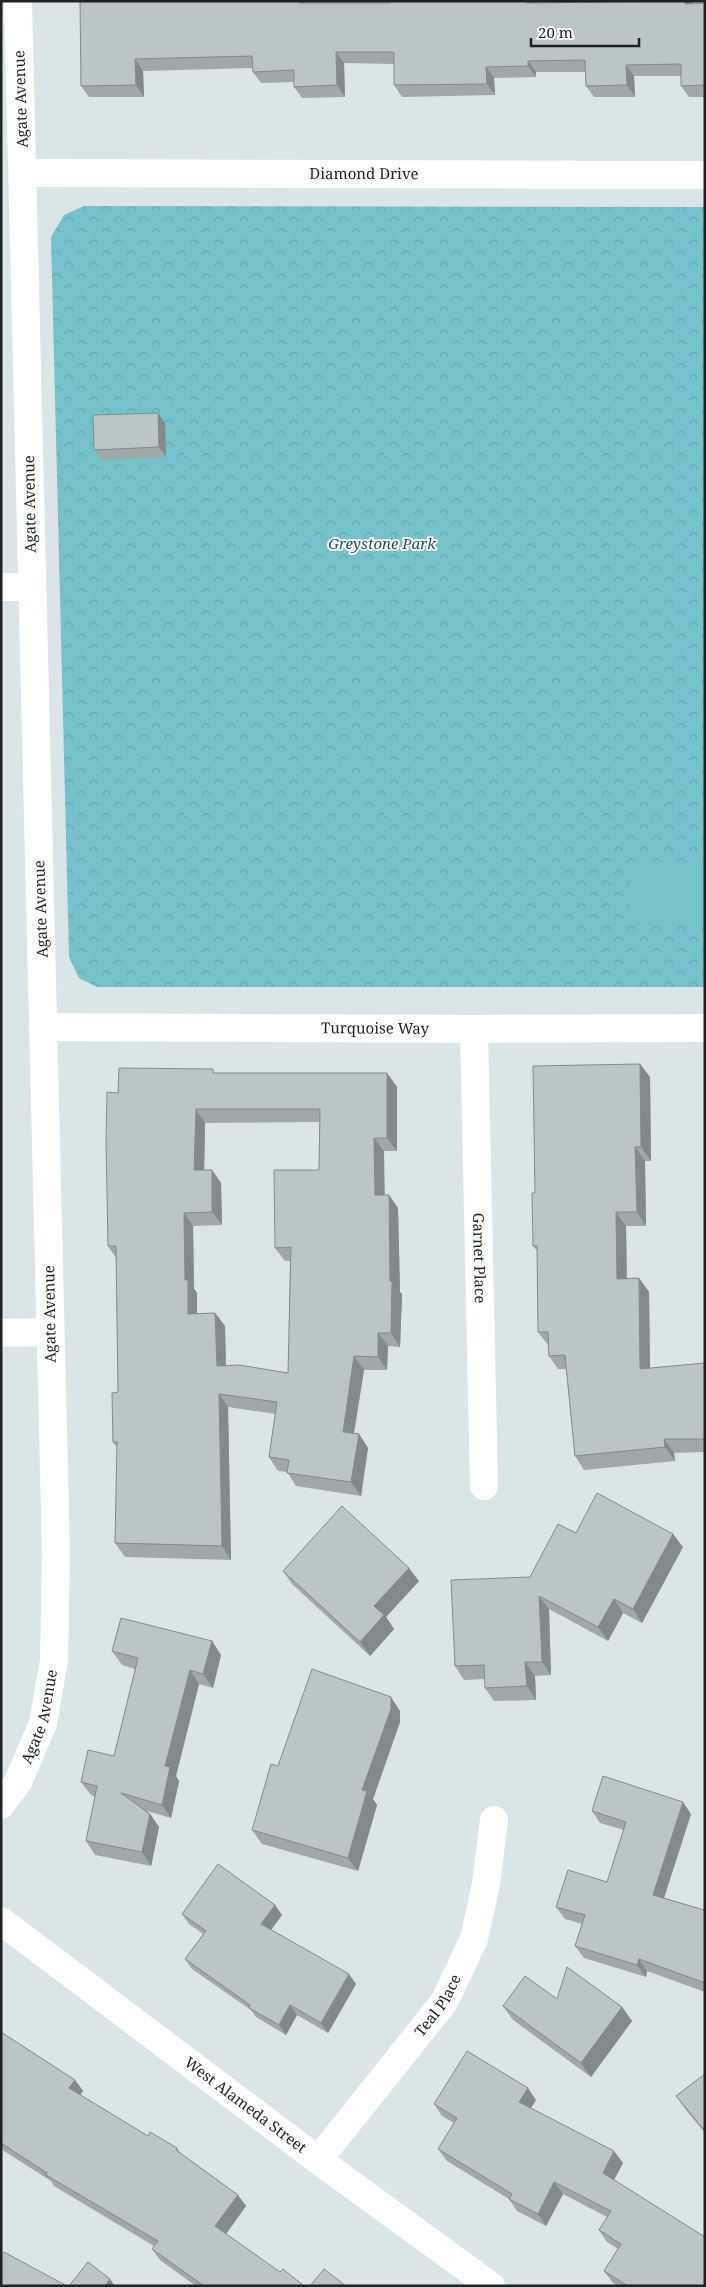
<svg xmlns="http://www.w3.org/2000/svg" width="706" height="2287" font-family="'Noto Serif',serif">
	<style>
		.park { fill: url(#park-crowns) }
		.pitch { fill: #76c2cc }
		.lines { fill: none; stroke-linecap: round; stroke-linejoin: round }
		.minor { stroke: #fff; stroke-width: 28 }
		.wall { fill: #9fa9aa; fill-rule: evenodd }
		.shaded-wall { fill: #828a8b }
		.building { fill: #b9c5c6; stroke: #828a8b; fill-rule: evenodd }
		.labels { text-anchor: middle; stroke-width: 4; stroke-linejoin: round; paint-order: stroke }
		.street-label { font-size: 15px; fill: #1e2222; stroke: #fff }
		.park-label { font-size: 15px; font-style: italic; fill: #18535a; stroke: #fff }
	</style>
	<defs>
		<pattern id="park-crowns" width="20" height="18" patternUnits="userSpaceOnUse" patternTransform="scale(1.25)"><rect width="20" height="18" fill="#76c2cc"/><path d="M2 6a3 3 0 1 1 6 0M12 15a3 3 0 1 1 6 0" fill="none" stroke="#66a6af"/></pattern>
	</defs>
	<rect width="100%" height="100%" fill="#dae5e7"/>
	<polygon class="park" points="84,206 705,207 705,987 97,987 79,978 69,957 51,237 64,215"/>
	<polygon class="pitch" points="632,861 705,864 704,925 629,922"/>
	<g class="lines">
		<g class="minor">
			<path id="s1" d="M23 173 705 175"/>
			<polyline points="1,587 32,587"/>
			<path id="s2" d="M45 1027 474 1029 705 1028"/>
			<path id="s3" d="M474 1029 484 1486"/>
			<polyline points="1,1333 50,1332"/>
			<path id="s4" d="M1 1805 18 1782 43 1723 54 1660 56 1553 18 1"/>
			<path id="s5" d="M1 1921 318 2160 491 2286"/>
			<path id="s6" d="M318 2160 444 2002 474 1939 486 1884 494 1820"/>
		</g>
	</g>
	<g class="wall">
		<polygon points="80,1 303,1 305,3 534,3 636,1 693,1 693,4 705,3 705,97 689,97 681,86 681,76 634,76 635,97 594,97 586,86 586,72 536,72 536,77 494,78 495,95 402,97 394,85 394,64 344,63 345,97 302,98 294,87 294,82 261,83 253,72 252,68 143,71 144,97 89,97 81,86"/>
		<polygon points="158,413 165,423 166,457 101,460 94,450"/>
		<polygon points="640,1064 650,1077 651,1161 645,1161 646,1226 626,1226 627,1278 639,1278 649,1292 650,1368 705,1363 705,1452 674,1453 675,1461 584,1470 575,1456 566,1369 558,1369 549,1356 548,1345 538,1332 537,1251 533,1246 535,1193"/>
		<path d="M216 1073H387L397 1087V1151H384V1195H389L398 1208 400 1292 402 1294 400 1347 388 1346 387 1370H364L354 1433 359 1434 368 1448 361 1496 296 1486 287 1472 278 1471 269 1457 275 1414 228 1407 231 1560 125 1557 115 1543 117 1448 113 1442 118 1392 116 1258 108 1246 118 1093ZM320 1122 319 1170 275 1248 285 1261H290L288 1373 226 1366 225 1326 215 1313H197V1293L194 1289 193 1226 222 1225 221 1183 212 1170H204L205 1123Z"/>
		<polygon points="576,1533 683,1547 642,1623 623,1613 608,1641 549,1609 551,1675 535,1676 536,1700 494,1701 485,1688 485,1679 464,1680 455,1666 530,1577"/>
		<polygon points="283,1571 419,1581 386,1617 394,1629 370,1656 292,1584"/>
		<polygon points="212,1641 221,1655 213,1688 199,1684 176,1776 179,1781 171,1818 147,1811 150,1814 159,1827 151,1866 95,1855 86,1841 95,1797 91,1795 81,1782 114,1756 135,1669 122,1665 112,1651"/>
		<polygon points="400,1711 400,1722 373,1799 377,1805 358,1871 262,1844 252,1830 278,1766"/>
		<polygon points="592,1811 691,1814 664,1898 704,1910 705,1909 705,1992 647,1971 646,1977 584,1958 575,1946 582,1924 565,1919 556,1907 607,1882 624,1830 600,1823"/>
		<polygon points="182,1914 282,1915 271,1930 356,1984 328,2033 297,2015 286,2035 256,2017 251,2010 192,1969 185,1959 203,1934 189,1924"/>
		<polygon points="557,1999 622,2007 632,2021 591,2077 513,2020 503,2006"/>
		<polygon points="1,2032 75,2080 83,2091 80,2095 148,2136 177,2148 182,2155 246,2206 226,2234 280,2272 304,2286 196,2286 160,2260 152,2249 154,2246 54,2186 51,2181 1,2149"/>
		<polygon points="705,2074 705,2133 686,2110 676,2096"/>
		<polygon points="536,2100 531,2108 623,2163 614,2180 705,2286 617,2286 613,2283 604,2271 618,2249 607,2242 599,2230 607,2217 563,2194 546,2226 517,2211 509,2199 447,2161 438,2149 454,2123 442,2116 434,2104"/>
	</g>
	<g class="shaded-wall">
		<polygon points="527,1 533,1 534,3 527,3"/>
		<polygon points="685,1 693,1 693,15 685,4"/>
		<polygon points="336,52 344,63 345,97 337,85"/>
		<polygon points="135,59 143,71 144,97 136,85"/>
		<polygon points="528,61 536,72 536,77 528,66"/>
		<polygon points="626,65 634,76 635,97 627,85"/>
		<polygon points="486,67 494,78 495,95 487,84"/>
		<polygon points="158,413 165,423 166,457 159,447"/>
		<polygon points="640,1064 650,1077 651,1161 641,1147"/>
		<polygon points="387,1073 397,1087 397,1151 387,1138"/>
		<polygon points="196,1109 205,1123 204,1183 194,1170"/>
		<polygon points="374,1138 384,1151 385,1208 375,1195"/>
		<polygon points="635,1147 645,1161 646,1226 637,1212"/>
		<polygon points="212,1170 221,1183 222,1225 212,1212"/>
		<polygon points="389,1195 398,1208 400,1292 402,1294 400,1347 391,1333"/>
		<polygon points="616,1212 626,1226 627,1292 617,1279"/>
		<polygon points="184,1213 193,1226 194,1289 197,1293 197,1327 188,1314 185,1280"/>
		<polygon points="639,1278 649,1292 650,1383 640,1369"/>
		<polygon points="215,1313 225,1326 226,1379 217,1366"/>
		<polygon points="378,1333 388,1346 387,1370 378,1357"/>
		<polygon points="354,1356 364,1370 352,1445 343,1432"/>
		<polygon points="219,1394 228,1407 231,1560 222,1546"/>
		<polygon points="359,1434 368,1448 361,1496 351,1482"/>
		<polygon points="664,1439 674,1453 675,1461 665,1447"/>
		<polygon points="673,1534 683,1547 642,1623 633,1609"/>
		<polygon points="409,1568 419,1581 386,1617 394,1629 370,1656 360,1642 374,1606"/>
		<polygon points="539,1596 549,1609 551,1675 542,1662"/>
		<polygon points="614,1599 623,1613 608,1641 598,1627"/>
		<polygon points="212,1641 221,1655 213,1688 203,1674"/>
		<polygon points="525,1662 535,1676 536,1700 527,1686"/>
		<polygon points="190,1670 199,1684 176,1776 179,1781 171,1818 162,1805 165,1766"/>
		<polygon points="391,1697 400,1711 400,1722 373,1799 377,1805 358,1871 348,1858 362,1790"/>
		<polygon points="683,1802 691,1814 661,1907 653,1895"/>
		<polygon points="150,1814 159,1827 151,1866 142,1852"/>
		<polygon points="275,1905 282,1915 268,1934 261,1924"/>
		<polygon points="639,1959 647,1971 646,1977 637,1965"/>
		<polygon points="349,1974 356,1984 328,2033 321,2023"/>
		<polygon points="290,2005 297,2015 286,2035 279,2025"/>
		<polygon points="622,2007 632,2021 591,2077 581,2063"/>
		<polygon points="75,2080 83,2091 77,2100 69,2088"/>
		<polygon points="528,2088 536,2100 527,2114 519,2102"/>
		<polygon points="614,2151 623,2163 611,2185 603,2173"/>
		<polygon points="554,2182 563,2194 546,2226 538,2214"/>
		<polygon points="238,2195 246,2206 223,2238 215,2226"/>
		<polygon points="110,2279 115,2286 105,2286"/>
	</g>
	<g class="building">
		<polygon points="80,1 299,1 299,3 390,3 390,1 527,1 527,3 685,1 685,4 705,3 705,85 681,86 681,64 626,65 627,85 586,86 585,60 528,61 528,66 486,67 487,84 394,85 394,52 336,52 337,85 294,87 294,70 253,72 252,56 135,59 136,85 81,86"/>
		<polygon points="158,413 159,447 94,450 93,415"/>
		<polygon points="640,1064 641,1147 635,1147 637,1212 616,1212 617,1279 639,1278 640,1369 705,1363 705,1439 664,1439 665,1447 575,1456 565,1355 549,1356 548,1332 538,1332 537,1246 533,1246 532,1193 535,1193 533,1066"/>
		<path d="M119 1068 213 1069V1073H387V1138H374L375 1195H389L390 1281H392L391 1333H378V1357L354 1356 343 1432 359 1434 351 1482 287 1473 289 1460 269 1457 277 1402 219 1394 222 1546 115 1543 117 1442H113L112 1393 118 1392 116 1246H108L106 1142 107 1092 118 1093ZM196 1109H320L319 1170H274L275 1248 291 1247 288 1373 239 1365 217 1366 215 1313 188 1314V1280H185L184 1213 212 1212V1170H194Z"/>
		<polygon points="597,1493 673,1534 633,1609 614,1599 598,1627 539,1596 542,1662 525,1662 527,1686 485,1688 484,1665 455,1666 451,1580 530,1577 558,1524 576,1533"/>
		<polygon points="342,1506 409,1568 374,1606 384,1615 360,1642 283,1571"/>
		<polygon points="121,1618 212,1641 203,1674 190,1670 165,1766 170,1767 162,1805 121,1793 150,1814 142,1852 86,1841 97,1786 81,1782 88,1750 114,1756 138,1658 112,1651"/>
		<polygon points="312,1669 391,1697 391,1709 362,1790 367,1791 348,1858 252,1830 271,1764 278,1766"/>
		<polygon points="603,1776 683,1802 653,1895 704,1910 705,1909 705,1983 639,1959 637,1965 575,1946 585,1915 556,1907 568,1870 607,1882 626,1822 592,1811"/>
		<polygon points="218,1864 275,1905 261,1924 349,1974 321,2023 290,2005 279,2025 249,2008 250,2005 185,1959 206,1931 182,1914"/>
		<polygon points="567,1967 622,2007 581,2063 503,2006 525,1976 557,1999"/>
		<polygon points="1,2032 75,2080 69,2088 148,2136 150,2132 177,2148 176,2150 238,2195 215,2226 280,2272 283,2269 304,2286 204,2286 152,2249 158,2241 46,2175 47,2173 1,2143"/>
		<polygon points="467,2051 528,2088 519,2102 614,2151 603,2173 705,2237 705,2286 628,2286 604,2271 621,2244 599,2230 611,2211 554,2182 538,2214 509,2199 512,2194 438,2149 457,2118 434,2104"/>
		<polygon points="705,2074 705,2131 676,2096"/>
		<polygon points="4,2252 67,2286 1,2286 1,2256"/>
		<polygon points="88,2262 110,2279 105,2286 69,2286"/>
		<polygon points="324,2269 346,2286 310,2286"/>
	</g>
	<g class="labels">
		<g class="street-label">
			<text transform="translate(21 99) rotate(-92)" y="5">Agate Avenue</text>
			<text dy="5" stroke="none"><textPath href="#s1" startOffset="341">Diamond Drive</textPath></text>
			<text transform="translate(30 504) rotate(-91)" y="5">Agate Avenue</text>
			<text transform="translate(41 909) rotate(-92)" y="5">Agate Avenue</text>
			<text dy="5" stroke="none"><textPath href="#s2" startOffset="330">Turquoise Way</textPath></text>
			<text dy="5" stroke="none"><textPath href="#s3" startOffset="229">Garnet Place</textPath></text>
			<text transform="translate(50 1314) rotate(-91)" y="5">Agate Avenue</text>
			<text dy="5" stroke="none"><textPath href="#s4" startOffset="98">Agate Avenue</textPath></text>
			<text dy="5" stroke="none"><textPath href="#s6" startOffset="196">Teal Place</textPath></text>
			<text dy="5" stroke="none"><textPath href="#s5" startOffset="306">West Alameda Street</textPath></text>
		</g>
		<g class="park-label">
			<text x="382" y="549">Greystone Park</text>
		</g>
	</g>
	<rect width="706" height="2287" fill="none" stroke="#1e2222" stroke-width="5"/>
	<path d="M531 38v8h108v-8" fill="none" stroke="#1e2222" stroke-width="2.5"/>
	<text x="538" y="38" font-size="15" fill="#1e2222" stroke="#ffffff" stroke-width="4" paint-order="stroke">20 m</text>
</svg>
